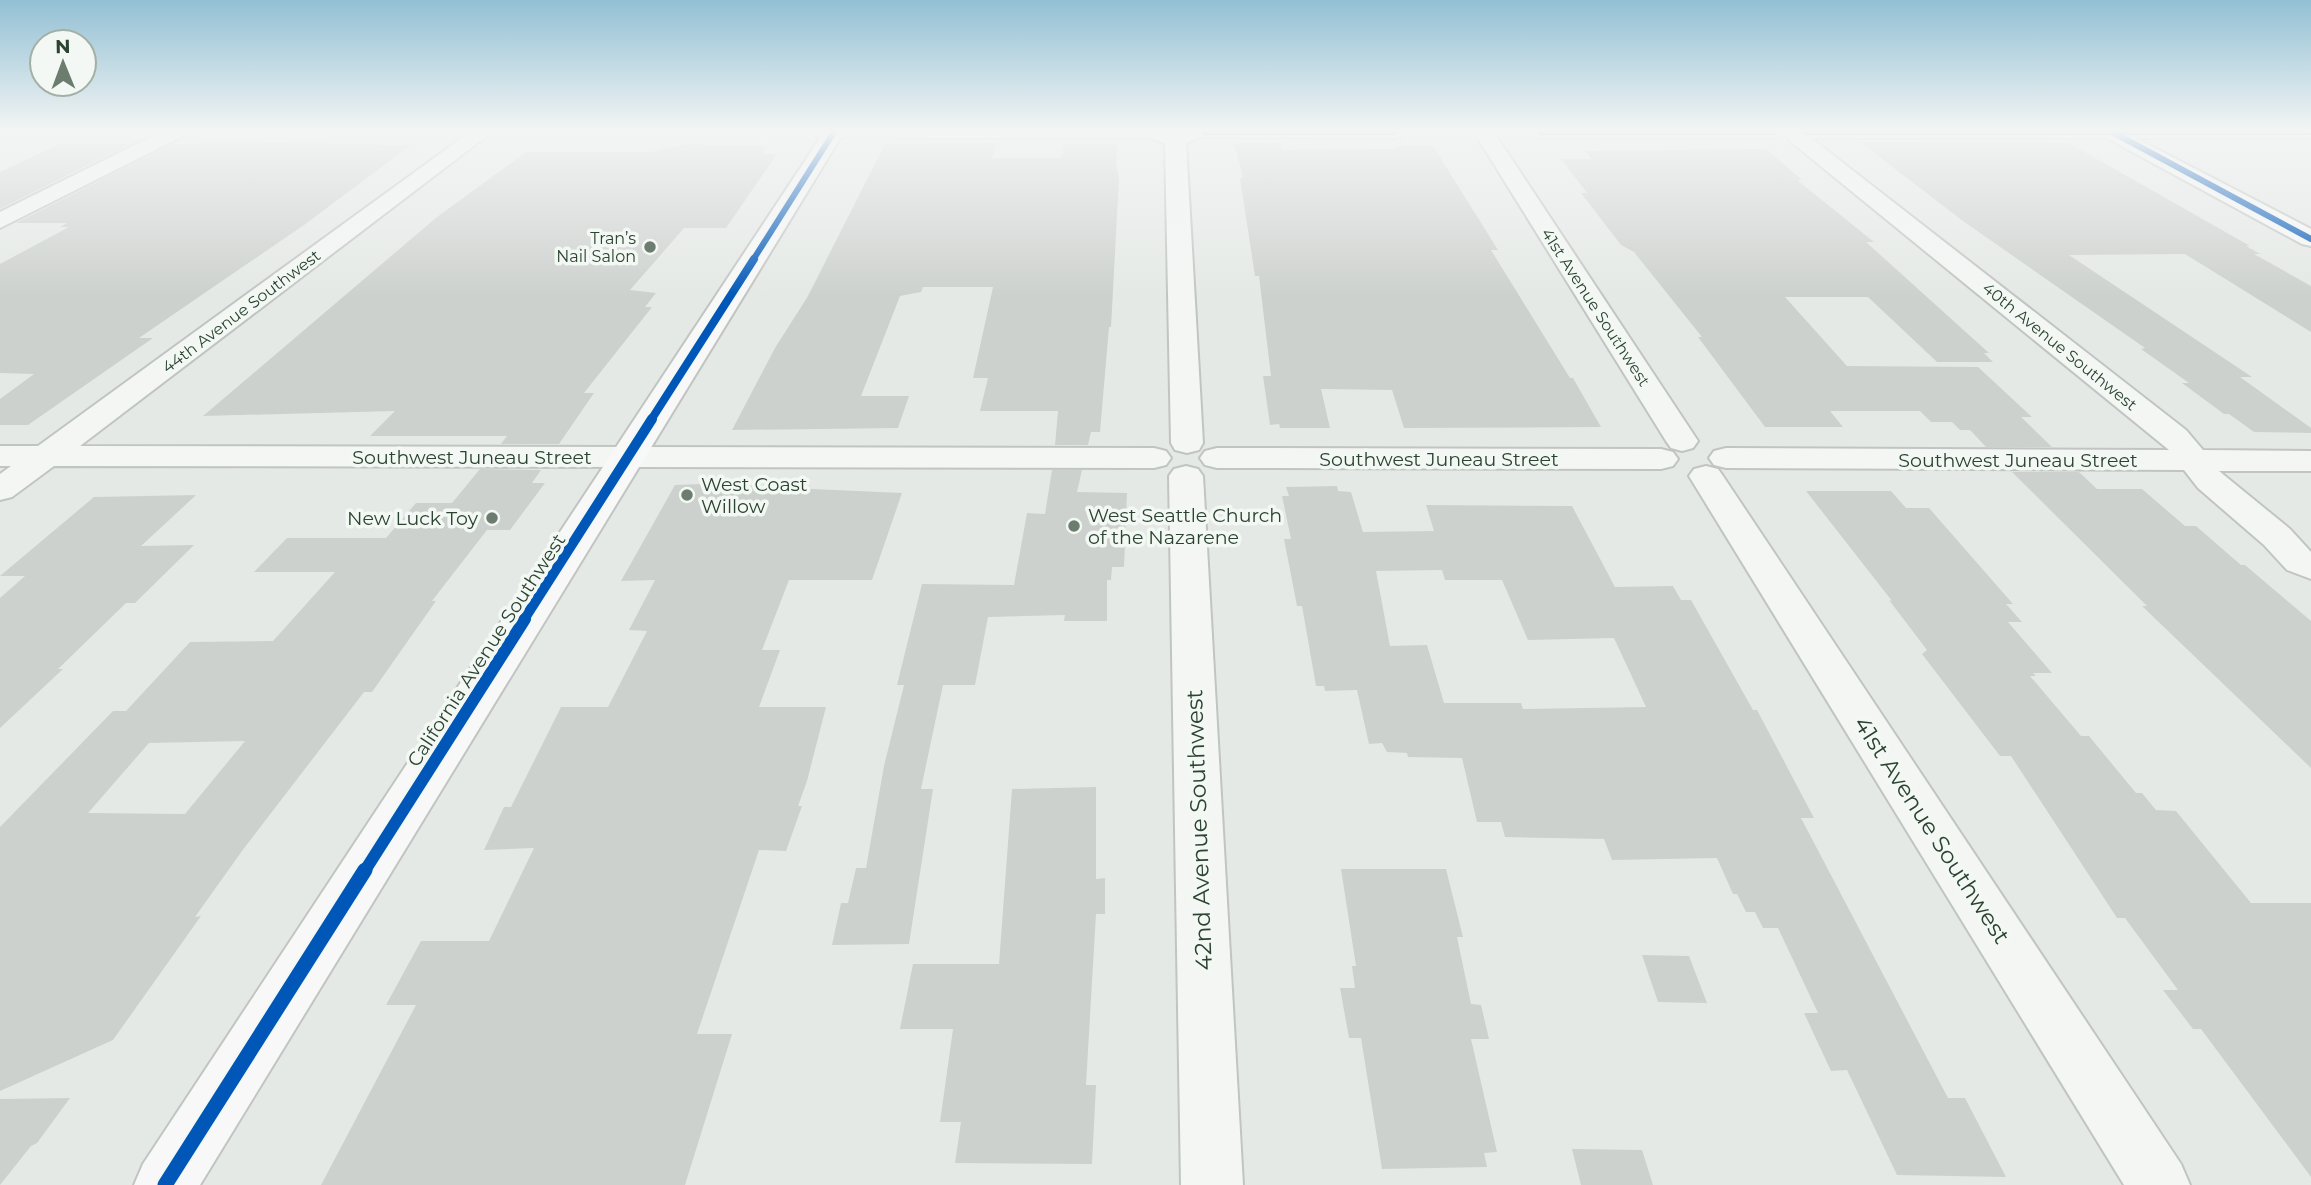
<svg xmlns="http://www.w3.org/2000/svg" width="2311" height="1185" font-family="Montserrat,sans-serif">
	<style>
		.building { fill: #cdd1ce; fill-rule: evenodd }
		.lines { fill: none; stroke-linecap: round; stroke-linejoin: round }
		.street-casing { stroke: #c1c5c2; stroke-width: 4 }
		.secondary-casing { stroke: #c1c5c2; stroke-width: 4 }
		.primary-casing { stroke: #c1c7c2; stroke-width: 4 }
		.street { fill: #f4f6f4; fill-rule: evenodd }
		.secondary { fill: #f7f8f7; fill-rule: evenodd }
		.primary { fill: #f7f8f7; fill-rule: evenodd }
		.cycleway-far4-casing { stroke: #f3f8f4; stroke-width: 9 }
		.cycleway-far3-casing { stroke: #f3f8f4; stroke-width: 11 }
		.cycleway-far2-casing { stroke: #f3f8f4; stroke-width: 14 }
		.cycleway-far1-casing { stroke: #f3f8f4; stroke-width: 17 }
		.cycleway-casing { stroke: #f3f8f4; stroke-width: 19 }
		.cycleway-far4 { stroke: #0057b8; stroke-width: 6 }
		.cycleway-far3 { stroke: #0057b8; stroke-width: 8 }
		.cycleway-far2 { stroke: #0057b8; stroke-width: 10 }
		.cycleway-far1 { stroke: #0057b8; stroke-width: 12 }
		.cycleway { stroke: #0057b8; stroke-width: 15 }
		.poi-dot { fill: #6c7d70; stroke: #f3f8f4; stroke-width: 2.5 }
		.labels { text-anchor: middle; stroke-width: 7; stroke-linejoin: round; paint-order: stroke }
		.far-poi-label { font-size: 16px; fill: #2b4330; stroke: #f3f8f4; text-anchor: end }
		.far-street-label { font-size: 16px; fill: #2b4330; stroke: #f3f8f4 }
		.street-label { font-size: 19px; fill: #2b4330; stroke: #f3f8f4 }
		.poi-label { font-size: 19px; fill: #2b4330; stroke: #f3f8f4; text-anchor: start }
		.near-street-label { font-size: 23px; fill: #2b4330; stroke: #f3f8f4 }
	</style>
	<rect width="100%" height="100%" fill="#e5e9e6"/>
	<g class="building">
		<polygon points="1860,142 2069,143 2250,246 2246,246 2260,254 2254,254 2311,286 2311,332 2185,254 2069,255 2252,377 2240,377 2311,428 2311,433 2254,432 2229,414 2224,414 2182,383 2189,383 2141,349 2145,348 1963,221"/>
		<polygon points="277,143 411,145 304,225 139,338 153,338 28,425 0,425 0,399 34,374 0,373 0,264 69,227 60,227 67,223 16,223 172,144"/>
		<polygon points="996,143 992,158 1062,158 1064,144 1117,144 1116,164 1119,178 1111,327 1109,327 1100,432 1091,432 1088,445 1055,445 1058,411 980,411 988,378 973,378 993,287 923,287 921,292 900,296 861,396 909,396 898,428 732,430 775,348 808,296 885,144"/>
		<polygon points="1234,143 1280,143 1282,150 1396,149 1395,146 1433,146 1498,250 1491,250 1570,378 1573,378 1601,427 1404,428 1392,390 1321,389 1330,428 1280,428 1279,424 1270,425 1263,376 1271,376 1259,276 1255,276 1240,178 1243,177"/>
		<polygon points="60,144 130,144 0,209 0,172"/>
		<polygon points="686,144 765,146 763,154 777,154 726,228 684,228 630,290 656,293 645,307 652,307 584,393 594,393 559,444 501,444 507,436 370,436 395,411 203,416 437,217 526,152 651,152"/>
		<polygon points="1766,149 1802,180 1797,180 1874,242 1866,242 1989,353 1984,353 1993,362 1937,362 1868,297 1785,297 1847,366 1978,367 2032,417 2021,417 2052,447 1986,447 1970,430 1960,430 1952,422 1931,422 1920,411 1830,411 1843,427 1765,427 1698,337 1702,337 1634,252 1621,245 1581,193 1587,193 1561,159 1592,159 1585,151"/>
		<path d="M480 469 541 470 532 483H545L510 530H487L432 601H436L372 692H364L242 851 195 917 201 916 113 1040 0 1091V827L113 711H126L190 642 273 641 335 572H254L287 538H386L416 503H452ZM245 741 185 814 88 813 149 743Z"/>
		<polygon points="1052,470 1082,470 1077,492 1127,493 1124,567 1112,567 1111,580 1107,580 1107,621 1064,621 1065,615 988,617 975,685 943,685 921,789 933,789 909,944 832,945 841,903 848,903 856,868 866,868 884,766 904,685 897,685 922,584 1014,585 1027,513 1045,514"/>
		<polygon points="2012,472 2079,472 2097,489 2142,489 2185,526 2196,526 2241,565 2245,565 2311,621 2311,768 2142,606 2147,606"/>
		<polygon points="703,484 902,493 872,580 789,580 762,650 780,650 759,707 826,707 807,781 798,806 802,806 786,851 759,850 697,1034 732,1034 685,1185 321,1185 416,1005 386,1005 421,941 489,941 534,848 484,850 504,807 511,807 561,707 608,707 647,631 629,630 655,580 621,581 675,485"/>
		<path d="M1337 486 1338 491 1351 492 1363 532 1434 531 1426 505 1572 506 1615 587 1673 586 1681 600H1691L1753 710H1757L1814 818H1801L1948 1098H1965L2006 1177 1897 1175 1847 1070 1831 1071 1804 1013H1818L1778 928H1763L1755 912H1746L1737 894H1733L1717 858 1612 860 1604 839 1505 837 1501 822H1477L1462 758 1408 757 1407 753 1387 752 1382 743 1369 744 1357 690 1325 691 1324 686H1316L1302 606H1297L1284 539H1291L1282 496H1289L1286 487ZM1442 570 1445 580H1502L1528 640 1614 638 1646 707 1523 709 1521 703H1444L1427 645 1390 646 1376 571Z"/>
		<polygon points="1806,491 1891,491 1906,508 1929,508 2013,604 2006,604 2022,622 2008,622 2052,673 2033,673 2036,676 2030,676 2081,736 2089,736 2136,793 2142,793 2156,810 2176,811 2251,903 2311,903 2311,1177 2201,1029 2193,1029 2163,990 2178,990 2125,918 2117,918 2011,756 2000,756 1922,654 1927,650 1889,600 1892,601"/>
		<polygon points="196,495 141,546 194,545 135,603 126,603 58,669 63,669 0,728 0,598 25,576 0,576 94,497"/>
		<polygon points="1096,787 1096,879 1105,878 1105,914 1096,914 1086,1085 1096,1085 1092,1164 955,1163 961,1122 940,1122 953,1029 900,1029 913,964 999,964 1012,789"/>
		<polygon points="1341,869 1446,869 1463,937 1457,937 1471,1004 1481,1005 1489,1039 1471,1039 1497,1152 1484,1153 1487,1167 1382,1169 1361,1038 1349,1038 1340,988 1355,988 1352,966 1356,966"/>
		<polygon points="1642,955 1689,956 1707,1003 1658,1002"/>
		<polygon points="70,1098 37,1143 31,1146 0,1185 0,1099"/>
		<polygon points="1572,1149 1642,1150 1653,1185 1581,1185"/>
	</g>
	<g class="lines">
		<defs>
			<g id="street">
				<polygon points="161,132 186,132 183,136 0,228 0,212"/>
				<polygon points="470,132 492,132 80,446 1154,448 1166,451 1171,458 1166,465 1154,468 54,466 12,497 0,500 0,474 11,466 0,466 0,446 38,446"/>
				<path d="M813 132H851L848 136C838 139 826 139 816 136Z"/>
				<polygon points="889,132 1404,132 1401,136 1394,138 1201,137 1186,143 1203,443 1199,450 1187,453 1175,450 1171,443 1165,143 1150,138 899,138 892,136"/>
				<polygon points="1490,132 1497,137 1698,441 1693,448 1682,451 1671,448 1666,441 1477,137 1480,133"/>
				<polygon points="1531,132 1784,132 1781,136 1774,138 1541,138 1534,136"/>
				<polygon points="1794,132 2311,132 2311,138 1811,138 2186,430 2203,450 2311,451 2311,471 2219,471 2290,529 2311,552 2311,579 2287,570 2264,545 2198,488 2184,470 1726,468 1714,465 1709,458 1714,451 1726,448 2169,450 1790,141 1787,137"/>
				<polygon points="1217,448 1661,449 1673,452 1678,459 1673,466 1661,469 1217,468 1205,465 1200,458 1205,451"/>
				<polygon points="1186,466 1198,469 1203,476 1243,1185 1181,1185 1169,476 1174,469"/>
				<polygon points="1706,466 1718,469 1723,476 2181,1164 2190,1185 2124,1185 1689,476 1694,469"/>
			</g>
			<polygon id="secondary" points="824,132 844,132 200,1185 134,1185 143,1164"/>
			<polygon id="primary" points="2100,132 2124,132 2311,229 2311,246 2302,244 2103,136"/>
		</defs>
		<use href="#street" class="street-casing"/>
		<use href="#secondary" class="secondary-casing"/>
		<use href="#primary" class="primary-casing"/>
		<use href="#street" class="street"/>
		<use href="#secondary" class="secondary"/>
		<use href="#primary" class="primary"/>
		<defs>
			<g id="cycleway-far4">
				<polyline points="1204,132 1394,132"/>
				<polyline points="1541,132 1774,132"/>
				<polyline points="1806,132 2311,132"/>
				<polyline points="2114,133 2311,239"/>
				<polyline points="753,260 834,132"/>
			</g>
			<polyline id="cycleway-far3" points="651,420 754,259"/>
			<polyline id="cycleway-far2" points="523,621 652,419"/>
			<polyline id="cycleway-far1" points="364,872 525,619"/>
			<polyline id="cycleway" points="165,1185 365,870"/>
		</defs>
		<use href="#cycleway-far4" class="cycleway-far4-casing"/>
		<use href="#cycleway-far3" class="cycleway-far3-casing"/>
		<use href="#cycleway-far2" class="cycleway-far2-casing"/>
		<use href="#cycleway-far1" class="cycleway-far1-casing"/>
		<use href="#cycleway" class="cycleway-casing"/>
		<use href="#cycleway-far4" class="cycleway-far4"/>
		<use href="#cycleway-far3" class="cycleway-far3"/>
		<use href="#cycleway-far2" class="cycleway-far2"/>
		<use href="#cycleway-far1" class="cycleway-far1"/>
		<use href="#cycleway" class="cycleway"/>
	</g>
	<linearGradient id="sky" x2="0" y2="1"><stop stop-color="#93c0d4"/><stop offset="0.44" stop-color="#f3f5f4"/><stop offset="1" stop-color="#f3f5f4" stop-opacity="0"/></linearGradient>
	<rect width="2311" height="297" fill="url(#sky)"/>
	<g class="poi-dot">
		<circle cx="650" cy="247" r="7"/>
		<circle cx="687" cy="495" r="7"/>
		<circle cx="492" cy="518" r="7"/>
		<circle cx="1074" cy="526" r="7"/>
	</g>
	<g class="labels">
		<g class="far-poi-label">
			<text x="636" y="244">Tran’s<tspan x="636" dy="18">Nail Salon</tspan></text>
		</g>
		<g class="far-street-label">
			<text transform="translate(1596 307) rotate(57)" y="6">41st Avenue Southwest</text>
			<text transform="translate(241 311) rotate(-37)" y="6">44th Avenue Southwest</text>
			<text transform="translate(2060 346) rotate(39)" y="6">40th Avenue Southwest</text>
		</g>
		<g class="street-label">
			<text x="472" y="464">Southwest Juneau Street</text>
			<text x="1439" y="466">Southwest Juneau Street</text>
			<text x="2018" y="467">Southwest Juneau Street</text>
			<text transform="translate(486 650) rotate(-57)" y="7">California Avenue Southwest</text>
		</g>
		<g class="poi-label">
			<text x="701" y="491">West Coast<tspan x="701" dy="22">Willow</tspan></text>
			<text x="1088" y="522">West Seattle Church<tspan x="1088" dy="22">of the Nazarene</tspan></text>
			<text x="478" y="525" text-anchor="end">New Luck Toy</text>
		</g>
		<g class="near-street-label">
			<text transform="translate(1199 830) rotate(-92)" y="8">42nd Avenue Southwest</text>
			<text transform="translate(1932 830) rotate(57)" y="8">41st Avenue Southwest</text>
		</g>
	</g>
	<g transform="translate(63 63) rotate(359)"><circle r="33" fill="#f3f8f4" stroke="#a3b0a6" stroke-width="2"/>
	<path d="M0-5L12 26L0 18L-12 26Z" fill="#6c7d70"/>
	<text y="-10" font-size="19" font-weight="bold" text-anchor="middle" fill="#2b4330">N</text>
	</g>
</svg>
